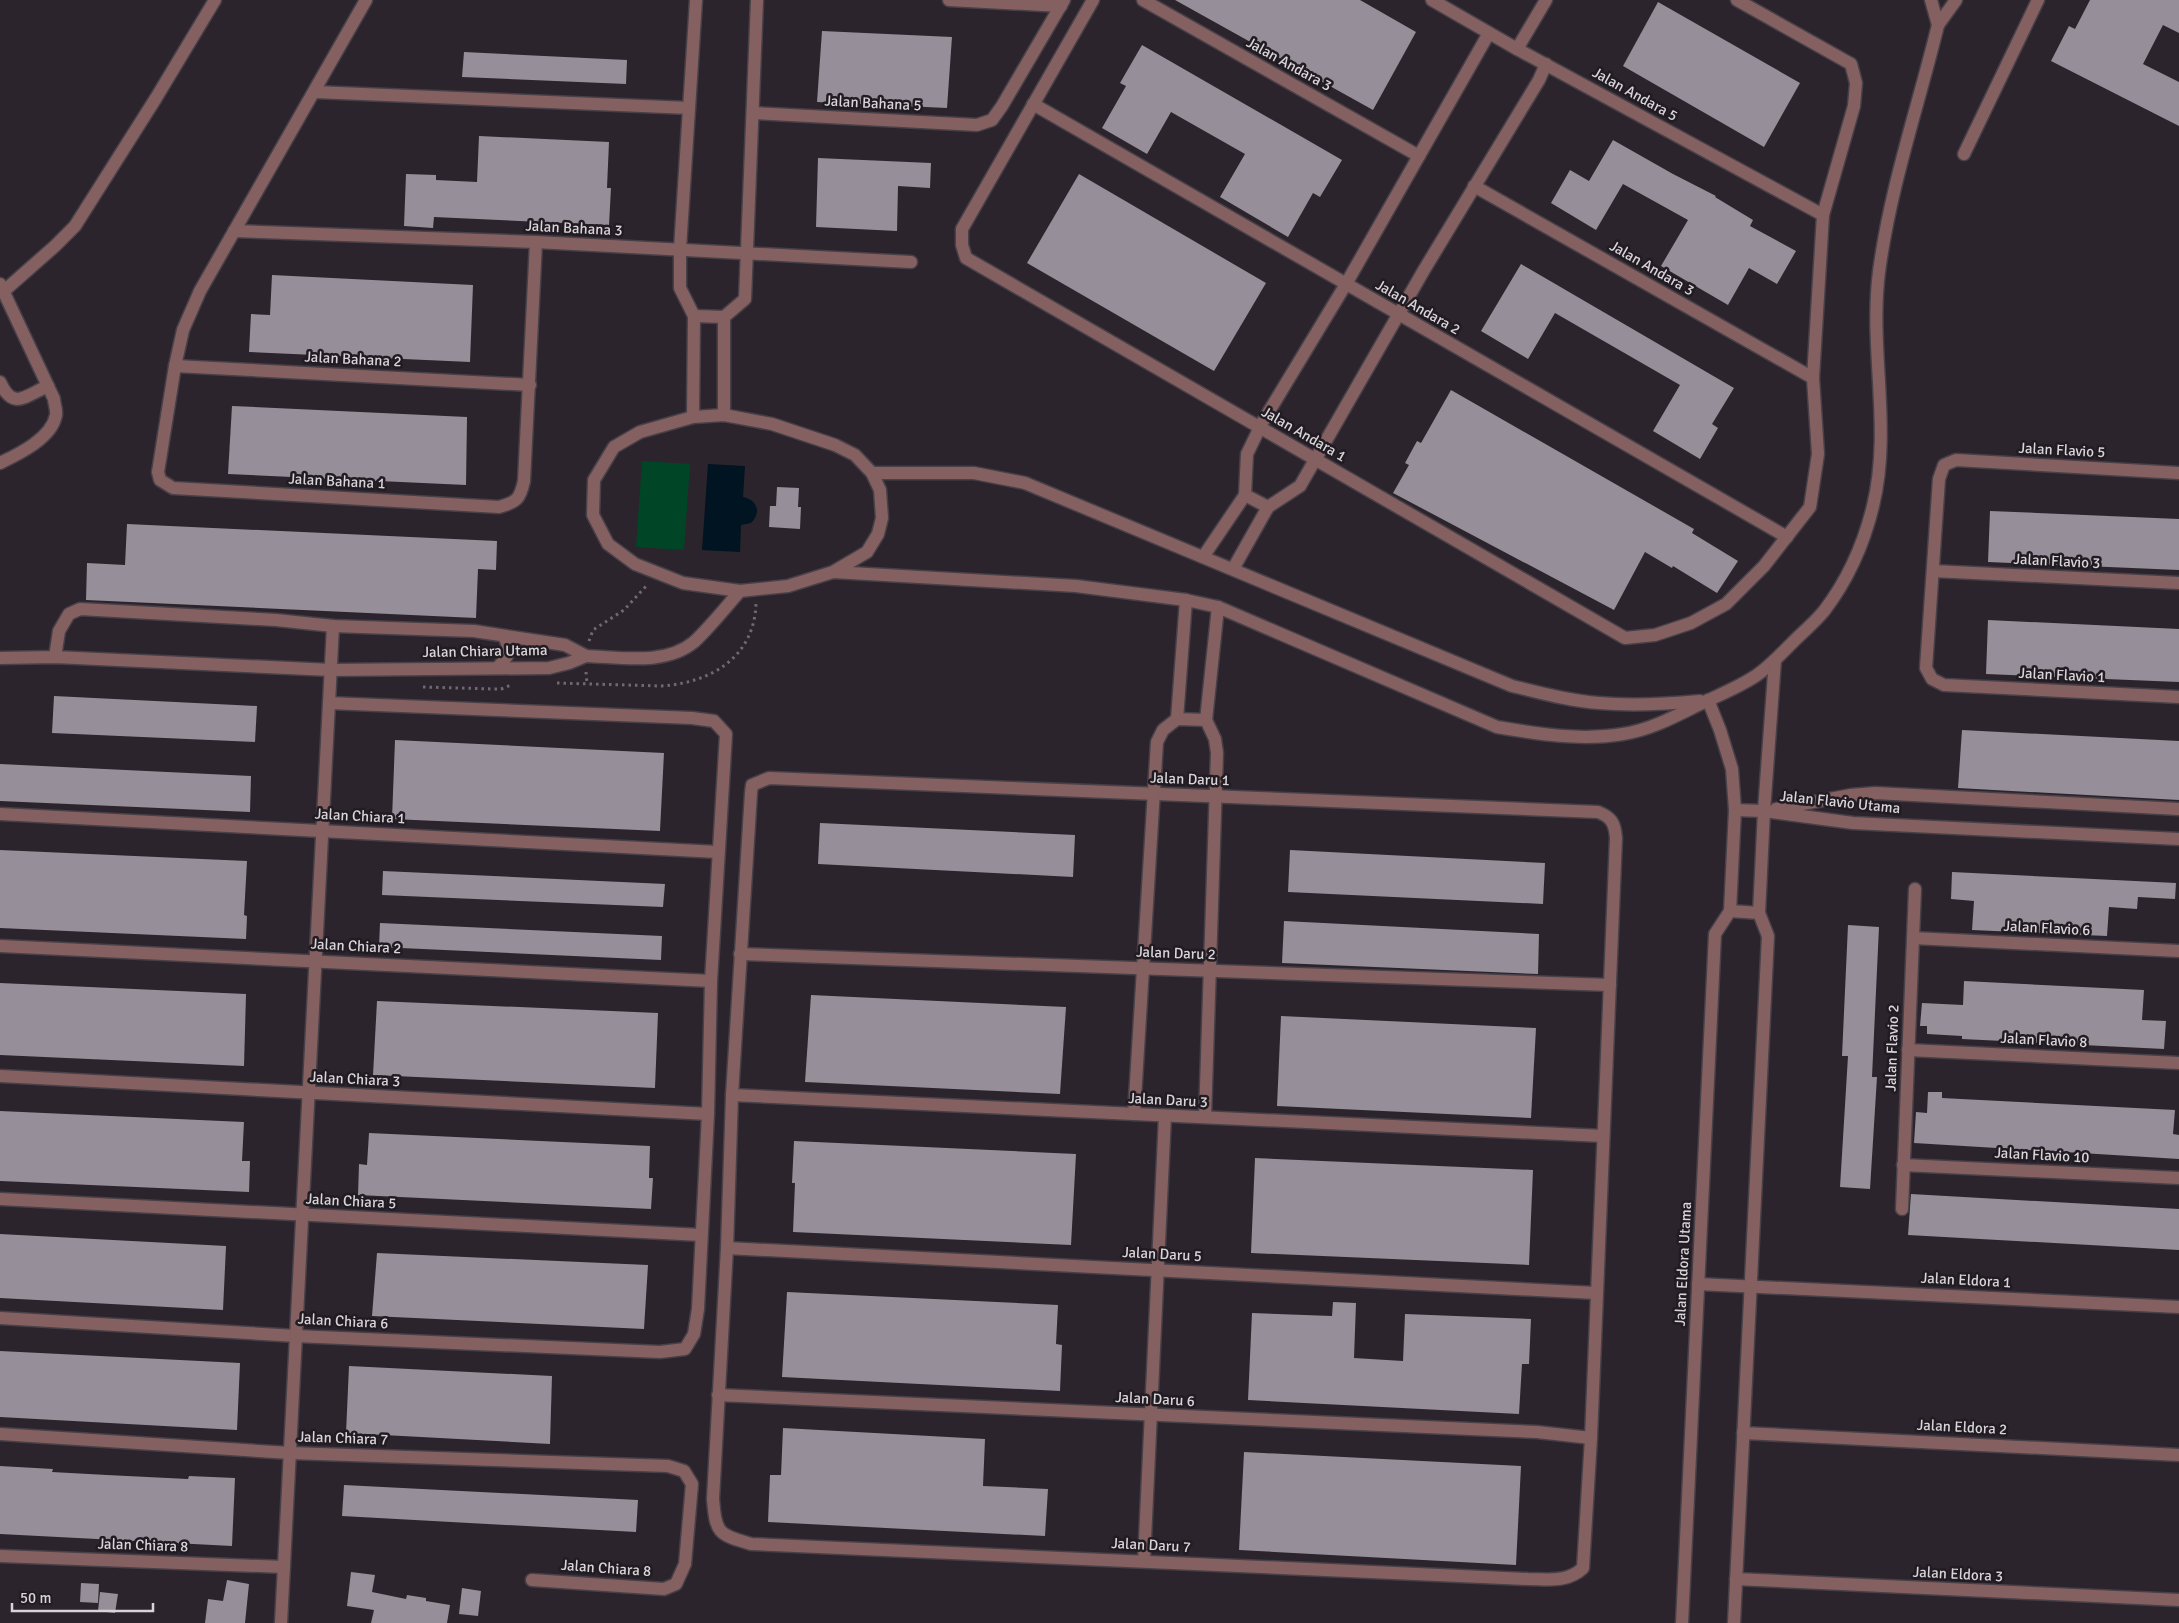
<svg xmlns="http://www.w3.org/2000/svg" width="2179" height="1623" font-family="Signika,sans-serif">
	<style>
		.green { fill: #004626 }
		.water { fill: #001421 }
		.building { fill: #968e98 }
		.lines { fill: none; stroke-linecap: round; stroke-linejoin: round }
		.minor-casing { stroke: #474048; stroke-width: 15 }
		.path { stroke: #706a70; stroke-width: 3; stroke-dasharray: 2.5 4; stroke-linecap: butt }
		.minor { stroke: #856060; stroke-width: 12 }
		.labels { text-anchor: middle; stroke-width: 5; stroke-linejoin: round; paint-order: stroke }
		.street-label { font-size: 15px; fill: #d9d4d9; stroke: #211b22 }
	</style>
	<rect width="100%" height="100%" fill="#2b242c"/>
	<polygon class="green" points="642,461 690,464 684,550 636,547"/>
	<path class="water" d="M708 464 745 466 743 497C757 500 762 512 751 523L741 525 740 552 702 550Z"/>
	<g class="building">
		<polygon points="1175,0 1360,0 1416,32 1373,110"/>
		<polygon points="2090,0 2179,0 2179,33 2163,25 2143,64 2179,82 2179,126 2051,61 2069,26 2075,29"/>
		<polygon points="1658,2 1800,83 1764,147 1623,66"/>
		<polygon points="822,31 952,37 947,108 817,102"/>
		<polygon points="1142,45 1342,160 1320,197 1313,193 1288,237 1220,197 1245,154 1171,112 1147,154 1102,128 1126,86 1120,83"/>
		<polygon points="464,52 627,60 626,84 462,77"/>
		<polygon points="479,136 609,142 607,188 611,188 609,225 434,217 433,228 404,226 406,174 436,175 436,180 477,182"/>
		<polygon points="1613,140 1673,174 1716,196 1715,197 1753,220 1750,226 1796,251 1777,284 1749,268 1728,305 1661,266 1688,220 1623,184 1596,230 1551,203 1570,170 1589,181"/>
		<polygon points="818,158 931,163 930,188 898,186 897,231 816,227"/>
		<polygon points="1079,174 1266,283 1214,371 1027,263"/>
		<polygon points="1521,264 1734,388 1712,424 1718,428 1700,459 1653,431 1680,385 1555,313 1528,359 1481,331"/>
		<polygon points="272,275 473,285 470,362 249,352 251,314 270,315"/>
		<polygon points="1451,390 1694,529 1692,533 1738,561 1717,593 1673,566 1672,568 1645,552 1614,610 1393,493 1409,465 1405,463 1417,441 1421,443"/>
		<polygon points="232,406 467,417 466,485 228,474"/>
		<polygon points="777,487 799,488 798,507 801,507 800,529 769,527 770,506 776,506"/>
		<polygon points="1990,511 2179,519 2179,570 1988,562"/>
		<polygon points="127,524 497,541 496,570 478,569 476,618 86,600 87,563 125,565"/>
		<polygon points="1988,620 2179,629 2179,682 1986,674"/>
		<polygon points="54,696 257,706 255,742 52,733"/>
		<polygon points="1962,730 2179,741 2179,800 1958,788"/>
		<polygon points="395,740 664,753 660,831 392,819"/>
		<polygon points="0,764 251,776 250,812 0,801"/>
		<polygon points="820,823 1075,835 1073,877 818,864"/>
		<polygon points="0,850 247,861 244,915 247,916 246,939 0,928"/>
		<polygon points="1290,850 1545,863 1543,904 1288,892"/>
		<polygon points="383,871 665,884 663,907 382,895"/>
		<polygon points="1952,872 2176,883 2175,899 2138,897 2137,909 2109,907 2107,936 1972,930 1974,901 1951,899"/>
		<polygon points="1284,921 1539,934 1538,974 1282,963"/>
		<polygon points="380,923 662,936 661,960 379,947"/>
		<polygon points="1848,925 1879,927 1872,1077 1877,1077 1870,1189 1840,1187 1848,1056 1842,1056"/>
		<polygon points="1964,981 2144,990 2142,1020 2166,1021 2164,1049 1962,1039 1962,1036 1927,1034 1927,1026 1920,1026 1922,1003 1963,1005"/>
		<polygon points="0,983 246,994 244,1066 0,1055"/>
		<polygon points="811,995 1066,1007 1060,1094 805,1082"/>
		<polygon points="377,1001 658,1013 655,1088 373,1075"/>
		<polygon points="1281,1016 1536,1028 1531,1118 1277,1106"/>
		<polygon points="1928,1092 1942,1092 1942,1098 2175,1110 2173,1134 2179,1135 2179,1159 1914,1143 1916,1112 1927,1113"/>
		<polygon points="0,1111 244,1122 242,1161 250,1161 249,1192 0,1181"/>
		<polygon points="369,1133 650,1146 649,1178 653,1178 651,1209 358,1195 359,1164 367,1165"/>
		<polygon points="794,1141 1076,1154 1071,1245 793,1232 795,1183 792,1183"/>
		<polygon points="1255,1158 1533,1170 1529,1265 1251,1253"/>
		<polygon points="1911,1194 2179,1209 2179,1250 1908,1235"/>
		<polygon points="0,1234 226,1246 223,1310 0,1298"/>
		<polygon points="377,1253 648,1265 644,1329 372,1316"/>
		<polygon points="787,1292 1058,1305 1056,1344 1062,1345 1060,1391 782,1377"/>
		<polygon points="1333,1302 1356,1303 1354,1358 1403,1361 1405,1314 1531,1319 1529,1364 1522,1364 1519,1414 1248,1400 1252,1313 1332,1316"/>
		<polygon points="0,1351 240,1363 237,1430 0,1417"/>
		<polygon points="349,1366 552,1376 550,1444 346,1433"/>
		<polygon points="783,1428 985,1439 983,1486 1048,1489 1045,1536 768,1522 770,1475 781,1475"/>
		<polygon points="1244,1452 1521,1466 1516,1565 1239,1550"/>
		<polygon points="0,1466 53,1469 52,1472 107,1475 188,1479 189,1476 235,1478 232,1546 0,1534"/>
		<polygon points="344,1485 638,1500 636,1532 342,1516"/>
		<polygon points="351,1572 375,1575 372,1592 406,1599 407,1595 426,1598 426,1601 450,1605 447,1623 371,1623 374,1610 347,1606"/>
		<polygon points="227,1580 249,1584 245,1623 205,1623 208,1599 223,1601"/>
		<polygon points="81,1583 99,1584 98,1603 80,1602"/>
		<polygon points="462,1588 481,1591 478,1616 459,1614"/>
		<polygon points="100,1592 118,1594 115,1613 98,1611"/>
	</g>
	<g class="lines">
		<defs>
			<g id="minor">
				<path d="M366 0 200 291 183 330 175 366 158 472 160 480 173 488 499 507C517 502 520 499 524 481L536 242"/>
				<polyline points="949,0 1061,6"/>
				<polyline points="1093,0 962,229 962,245 966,258 1625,638 1655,635 1691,623 1726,604 1764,566 1810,507 1818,454 1813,378 1823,215 1854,106 1856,83 1851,64 1737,0"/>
				<polyline points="1143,0 1419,156"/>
				<polyline points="1432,0 1517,49 1823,215"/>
				<polyline points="1931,0 1938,25"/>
				<polyline points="1489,33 1346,284 1262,423 1247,454 1245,495 1268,507 1300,486 1424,270 1539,80 1546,64"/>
				<polyline points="1517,49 1546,0"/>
				<polyline points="315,92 689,108"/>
				<polyline points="1033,104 1787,537"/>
				<polyline points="753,113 977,125 992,120 1002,106 1064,0"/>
				<polyline points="1964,154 2038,0"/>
				<polyline points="1474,186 1813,378"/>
				<polyline points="234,231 536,242 911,262"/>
				<path d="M0 284 54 399C54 403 57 410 56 415 52 438 19 454 0 463"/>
				<polyline points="4,291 55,246 75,226 156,98 215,0"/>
				<polyline points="694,316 724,317 745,299 757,0"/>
				<polyline points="724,317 724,415"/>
				<polyline points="175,366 530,385"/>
				<path d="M0 382C13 411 25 396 48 386"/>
				<polyline points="693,417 694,316 680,288 680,249 696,0"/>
				<path d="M872 473H974L1025 483 1512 686C1541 693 1570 701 1599 703 1633 706 1667 704 1700 701"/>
				<polyline points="2179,473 1956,460 1944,465 1939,479 1926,668 1932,679 1944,685 2179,697"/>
				<polyline points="1203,557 1245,495"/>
				<polyline points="1233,569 1268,507"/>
				<polyline points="1933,571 2179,583"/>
				<path d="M833 572 867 552 878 534 882 518 880 490 872 473 855 455 835 445 772 424 724 415 693 417 640 432 614 447 594 480 593 515 608 544 635 564 683 583 740 591 788 586 833 572 1076 586 1186 600 1218 607 1497 727C1538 734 1581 741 1623 734 1649 730 1672 718 1696 706 1716 696 1738 688 1757 675 1770 666 1781 654 1793 642 1803 632 1815 622 1824 611 1847 581 1864 543 1873 506 1892 428 1869 350 1879 272 1890 188 1918 107 1938 25L1956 0"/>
				<path d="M586 656C620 657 665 666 694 642 710 627 725 608 740 591"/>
				<polyline points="0,658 55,657 331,670 549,668 569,663 586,656 565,645 474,631 333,626 276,620 80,609 69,614 59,631 55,657"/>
				<path d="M498 667C510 655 511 652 504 636"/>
				<polyline points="1177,719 1186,600"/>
				<polyline points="1206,720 1218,607"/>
				<path d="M769 778 1598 812C1611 817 1615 823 1616 838L1591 1438 1583 1568C1567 1583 1548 1579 1528 1579L751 1544C718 1534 716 1534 713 1499L727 1248 732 1095 751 793 752 785Z"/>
				<polyline points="1776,809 1851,795 1875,793 2179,809"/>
				<polyline points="1735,810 1764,811 1853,823 2179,839"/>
				<polyline points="0,814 718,852"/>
				<polyline points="1730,911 1759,913"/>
				<polyline points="1913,938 2179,951"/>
				<polyline points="0,946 711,981"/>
				<polyline points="740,954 1610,985"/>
				<polyline points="1908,1050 2179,1063"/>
				<polyline points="0,1076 708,1114"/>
				<polyline points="732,1095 1603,1136"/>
				<polyline points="1134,1114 1157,742 1163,730 1177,719 1206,720 1215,739 1217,753 1205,1117"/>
				<polyline points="1903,1165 2179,1178"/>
				<polyline points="0,1199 701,1235"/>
				<polyline points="1902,1209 1915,889"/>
				<polyline points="727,1248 1596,1293"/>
				<polyline points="1698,1284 2179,1307"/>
				<polyline points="0,1318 296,1336 660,1352 685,1349 694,1334 698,1309 708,1114 711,981 726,734 714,721 692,718 329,703"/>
				<polyline points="718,1395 1537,1432 1591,1438"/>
				<polyline points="1743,1433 2179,1455"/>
				<polyline points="0,1434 290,1453 668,1466 684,1471 692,1484 685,1564 676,1584 664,1589 532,1580"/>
				<polyline points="0,1556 284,1567"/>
				<polyline points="1144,1560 1165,1116"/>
				<polyline points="1736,1579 2179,1600"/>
				<polyline points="281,1623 333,626"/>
				<polyline points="1682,1623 1715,934 1730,911 1735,810 1732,769 1720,730 1708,700"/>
				<polyline points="1734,1623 1768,936 1759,913 1764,811 1775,660"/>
			</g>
		</defs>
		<use href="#minor" class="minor-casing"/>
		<g class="path">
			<polyline points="589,641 593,630 624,610 648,584"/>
			<polyline points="586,672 587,684"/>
			<path d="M557 683 661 686C710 683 754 658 756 604"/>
			<polyline points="423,687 493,689 501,689 511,685"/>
		</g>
		<use href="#minor" class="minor"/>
	</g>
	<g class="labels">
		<g class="street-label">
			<text transform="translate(1289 64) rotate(29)" y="5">Jalan Andara 3</text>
			<text transform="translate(1635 94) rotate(29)" y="5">Jalan Andara 5</text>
			<text transform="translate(873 103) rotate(3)" y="5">Jalan Bahana 5</text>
			<text transform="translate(574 228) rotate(3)" y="5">Jalan Bahana 3</text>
			<text transform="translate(1652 268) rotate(30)" y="5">Jalan Andara 3</text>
			<text transform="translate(1418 307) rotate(30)" y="5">Jalan Andara 2</text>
			<text transform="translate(353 359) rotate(3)" y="5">Jalan Bahana 2</text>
			<text transform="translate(1304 434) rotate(30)" y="5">Jalan Andara 1</text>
			<text transform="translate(2062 450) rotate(3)" y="5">Jalan Flavio 5</text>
			<text transform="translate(337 481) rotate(3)" y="5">Jalan Bahana 1</text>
			<text transform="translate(2057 561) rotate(3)" y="5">Jalan Flavio 3</text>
			<text transform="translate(485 651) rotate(-1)" y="5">Jalan Chiara Utama</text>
			<text transform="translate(2062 675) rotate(3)" y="5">Jalan Flavio 1</text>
			<text transform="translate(1190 779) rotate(2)" y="5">Jalan Daru 1</text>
			<text transform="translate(1840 802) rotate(6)" y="5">Jalan Flavio Utama</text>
			<text transform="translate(360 816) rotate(3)" y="5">Jalan Chiara 1</text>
			<text transform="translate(2047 928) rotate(3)" y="5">Jalan Flavio 6</text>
			<text transform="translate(356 946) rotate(3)" y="5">Jalan Chiara 2</text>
			<text transform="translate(1176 953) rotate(2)" y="5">Jalan Daru 2</text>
			<text transform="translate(2044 1040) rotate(3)" y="5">Jalan Flavio 8</text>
			<text transform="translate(1892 1048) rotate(-88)" y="5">Jalan Flavio 2</text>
			<text transform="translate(355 1079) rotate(3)" y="5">Jalan Chiara 3</text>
			<text transform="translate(1168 1100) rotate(3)" y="5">Jalan Daru 3</text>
			<text transform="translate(2042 1155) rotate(3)" y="5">Jalan Flavio 10</text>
			<text transform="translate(351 1201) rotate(3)" y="5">Jalan Chiara 5</text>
			<text transform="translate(1162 1254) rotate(3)" y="5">Jalan Daru 5</text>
			<text transform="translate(1683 1264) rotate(-87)" y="5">Jalan Eldora Utama</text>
			<text transform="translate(1966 1280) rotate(3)" y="5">Jalan Eldora 1</text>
			<text transform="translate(343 1321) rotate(3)" y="5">Jalan Chiara 6</text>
			<text transform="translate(1155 1399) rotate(3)" y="5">Jalan Daru 6</text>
			<text transform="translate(1962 1427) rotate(3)" y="5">Jalan Eldora 2</text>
			<text transform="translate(343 1438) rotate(2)" y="5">Jalan Chiara 7</text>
			<text transform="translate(143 1545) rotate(2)" y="5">Jalan Chiara 8</text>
			<text transform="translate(1151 1545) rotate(3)" y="5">Jalan Daru 7</text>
			<text transform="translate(606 1568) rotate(4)" y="5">Jalan Chiara 8</text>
			<text transform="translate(1958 1574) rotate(3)" y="5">Jalan Eldora 3</text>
		</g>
	</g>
	<path d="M12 1603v8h141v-8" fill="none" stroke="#d9d4d9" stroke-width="2.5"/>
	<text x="20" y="1603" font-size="15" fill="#d9d4d9" stroke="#211b22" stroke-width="4" paint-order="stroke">50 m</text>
</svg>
